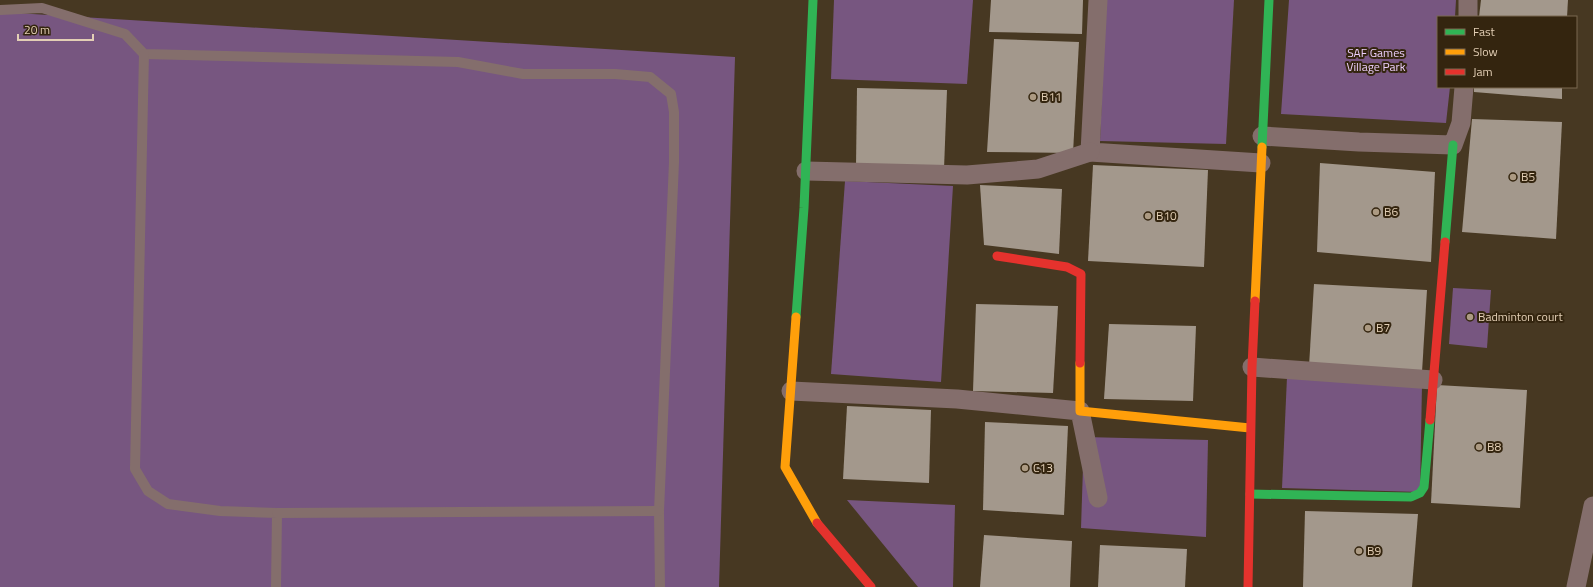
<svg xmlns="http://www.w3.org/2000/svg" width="1593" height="587" font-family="'Titillium Web',sans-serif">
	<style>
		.green { fill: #775680 }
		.building { fill: #a3988c }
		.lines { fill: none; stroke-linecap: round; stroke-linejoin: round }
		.lane { stroke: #846e6c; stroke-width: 10 }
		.street { stroke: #846e6c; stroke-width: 19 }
		.fast { stroke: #30b455; stroke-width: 9 }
		.slow { stroke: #ff9f0a; stroke-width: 9 }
		.jam { stroke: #e5322d; stroke-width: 9 }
		.poi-dot { fill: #ac9a82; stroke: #34250f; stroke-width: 1.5 }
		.labels { text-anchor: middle; stroke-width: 4; stroke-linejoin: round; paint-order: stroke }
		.park-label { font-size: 12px; fill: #eccefb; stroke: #34250f }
		.poi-label { font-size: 12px; fill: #e3cfb5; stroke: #34250f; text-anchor: start }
	</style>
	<rect width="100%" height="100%" fill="#473822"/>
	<g class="green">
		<polygon points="834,0 973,0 967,84 831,79"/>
		<polygon points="1106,0 1234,0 1226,144 1100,141"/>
		<polygon points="1289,0 1456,0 1455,17 1438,17 1438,87 1450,87 1446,123 1281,114"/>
		<polygon points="0,12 735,57 719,587 0,587"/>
		<polygon points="845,181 953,186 941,382 831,374"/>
		<polygon points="1453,288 1491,290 1487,348 1449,344"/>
		<polygon points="1287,377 1422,384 1420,492 1282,488"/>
		<polygon points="1084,437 1208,440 1206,537 1081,528"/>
		<polygon points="847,500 955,505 953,587 918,587"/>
	</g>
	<g class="building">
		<polygon points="991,0 1083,0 1082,34 989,32"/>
		<polygon points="1481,0 1568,0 1567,17 1479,17"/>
		<polygon points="994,39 1079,42 1073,153 987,152"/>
		<polygon points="1474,87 1562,87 1562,99 1474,92"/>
		<polygon points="857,88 947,90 944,169 856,167"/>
		<polygon points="1472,119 1562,122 1556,239 1462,232"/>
		<polygon points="1320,163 1435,172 1431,262 1317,252"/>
		<polygon points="1093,165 1208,170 1204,267 1088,261"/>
		<polygon points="980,185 1062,189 1059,254 984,245"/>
		<polygon points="1314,284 1427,290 1422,372 1309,366"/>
		<polygon points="976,304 1058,306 1053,393 973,391"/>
		<polygon points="1109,324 1196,326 1193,401 1104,399"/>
		<polygon points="1437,385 1527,390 1520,508 1431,503"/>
		<polygon points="847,406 931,410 929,483 843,479"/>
		<polygon points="985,422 1068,426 1064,515 983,510"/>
		<polygon points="1305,511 1418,514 1412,587 1303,587"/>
		<polygon points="984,535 1072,541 1070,587 980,587"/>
		<polygon points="1100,545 1187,549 1185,587 1098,587"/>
	</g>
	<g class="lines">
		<g class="lane">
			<polyline points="0,10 42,8 125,34 144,54 458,62 523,74 615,74 650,77 671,94 674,112 674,162 659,511 660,587"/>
			<polyline points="144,54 135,469 148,491 168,504 220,511 277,513 276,587"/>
			<polyline points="277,513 659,511"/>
		</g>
		<g class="street">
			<polyline points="1098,0 1090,152 1261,163"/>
			<polyline points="1468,17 1468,0"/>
			<polyline points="1262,136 1359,142 1453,145 1461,123 1464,87"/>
			<polyline points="806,171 967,175 1038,169 1090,152"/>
			<polyline points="1252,367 1433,380"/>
			<polyline points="791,391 957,399 1080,411 1098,498"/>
			<polyline points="1576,587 1593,506"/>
		</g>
		<g class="fast">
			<polyline points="1262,147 1269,0"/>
			<polyline points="1445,242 1453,145"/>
			<polyline points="796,317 804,208 813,0"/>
			<polyline points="1250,494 1411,497 1420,493 1424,487 1430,420"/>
		</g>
		<g class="slow">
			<polyline points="1255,301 1262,147"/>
			<polyline points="796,317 785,467 817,523"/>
			<polyline points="1080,363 1080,411 1250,428"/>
		</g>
		<g class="jam">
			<polyline points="997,256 1067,267 1081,274 1080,363"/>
			<polyline points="1430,420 1445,242"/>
			<polyline points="817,523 871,587"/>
			<polyline points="1248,587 1252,367 1255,301"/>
		</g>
	</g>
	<g class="poi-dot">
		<circle cx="1033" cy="97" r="4"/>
		<circle cx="1513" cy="177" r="4"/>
		<circle cx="1376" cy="212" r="4"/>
		<circle cx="1148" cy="216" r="4"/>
		<circle cx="1470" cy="317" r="4"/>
		<circle cx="1368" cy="328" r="4"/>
		<circle cx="1479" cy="447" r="4"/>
		<circle cx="1025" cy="468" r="4"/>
		<circle cx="1359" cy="551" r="4"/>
	</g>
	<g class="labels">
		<g class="park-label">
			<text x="1376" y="57">SAF Games<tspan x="1376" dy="14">Village Park</tspan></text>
		</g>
		<g class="poi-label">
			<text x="1041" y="101">B11</text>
			<text x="1521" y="181">B5</text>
			<text x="1384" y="216">B6</text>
			<text x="1156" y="220">B10</text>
			<text x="1478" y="321">Badminton court</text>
			<text x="1376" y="332">B7</text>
			<text x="1487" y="451">B8</text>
			<text x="1033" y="472">C13</text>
			<text x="1367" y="555">B9</text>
		</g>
	</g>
	<rect x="1437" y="16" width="140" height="72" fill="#34250f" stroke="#7a6951"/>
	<rect x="1445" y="29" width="20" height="6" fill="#30b455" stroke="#7a6951"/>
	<text x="1473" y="36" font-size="12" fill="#e3cfb5">Fast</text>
	<rect x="1445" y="49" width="20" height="6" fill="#ff9f0a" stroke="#7a6951"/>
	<text x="1473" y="56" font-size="12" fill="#e3cfb5">Slow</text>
	<rect x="1445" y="69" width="20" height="6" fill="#e5322d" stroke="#7a6951"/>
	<text x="1473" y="76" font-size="12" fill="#e3cfb5">Jam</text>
	<path d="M18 34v6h75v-6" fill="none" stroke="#e3cfb5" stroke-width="2"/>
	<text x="24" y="34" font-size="12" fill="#e3cfb5" stroke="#34250f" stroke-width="3" paint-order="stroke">20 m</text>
</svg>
